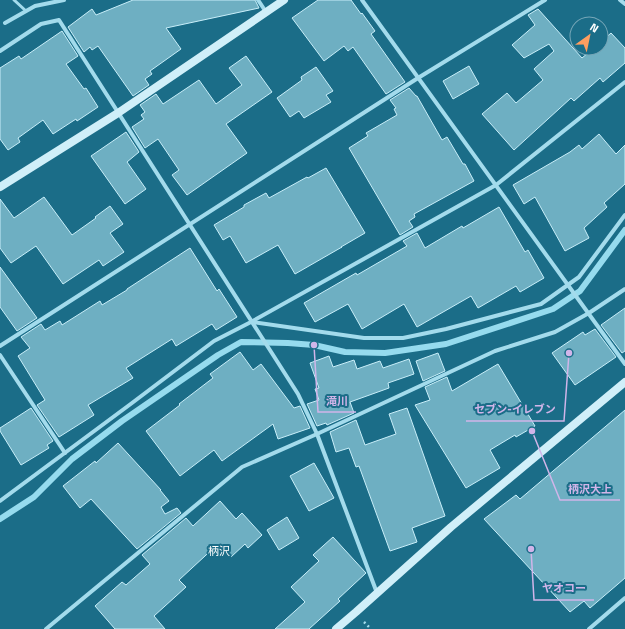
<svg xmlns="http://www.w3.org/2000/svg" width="625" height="629" font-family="'Titillium Web','Noto Sans JP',sans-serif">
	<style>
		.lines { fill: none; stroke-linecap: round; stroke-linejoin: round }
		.stream { stroke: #96dbee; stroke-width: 6 }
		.building { fill: #6eafc2; stroke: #c8eef9 }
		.path { stroke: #a3dbec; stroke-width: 2.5; stroke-dasharray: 2 3; stroke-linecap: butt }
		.lane { stroke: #a3dbec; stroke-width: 3 }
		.street { stroke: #a3dbec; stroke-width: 4 }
		.secondary { stroke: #d0eff9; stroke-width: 8 }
		.labels { text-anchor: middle; stroke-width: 4; stroke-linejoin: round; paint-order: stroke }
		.neighbourhood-label { font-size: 11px; fill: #fff; stroke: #1b6d88 }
		.leader { fill: none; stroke: #d1b5e9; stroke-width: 1.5 }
		.callout-dot { fill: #d1b5e9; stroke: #1b6d88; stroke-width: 1.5 }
		.callout-label { font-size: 11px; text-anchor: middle; font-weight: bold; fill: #d1b5e9; stroke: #1b6d88; stroke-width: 4; stroke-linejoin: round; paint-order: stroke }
	</style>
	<rect width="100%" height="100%" fill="#1b6d88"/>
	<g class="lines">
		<polyline class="stream" points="0,519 34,497 72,459 122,421 218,355 241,342 288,343 314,345 345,352 385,353 446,344 553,309 580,291 625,230"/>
	</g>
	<g class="building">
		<polygon points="133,0 255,0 259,8 166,28 181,49 150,71 152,74 145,79 149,85 133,96 98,46 92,50 90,47 84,52 68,27 92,9 96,15"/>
		<polygon points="318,0 351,0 361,14 362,13 375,31 371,34 405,82 386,94 353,47 348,51 344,46 324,61 292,18"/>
		<polygon points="538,9 582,58 594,48 601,48 601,42 611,33 625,48 625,63 603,82 600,78 574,101 571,98 514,150 482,114 507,93 516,103 543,80 534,69 554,51 549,44 524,58 512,45 535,25 528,15"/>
		<polygon points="62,31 78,56 66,64 84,89 86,88 98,107 77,121 76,119 53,134 43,120 18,138 20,142 8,150 0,139 0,68 19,56 21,59"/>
		<polygon points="246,56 272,92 226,124 247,153 187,195 172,175 179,170 158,139 145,148 132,127 144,119 141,115 145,112 140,105 156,94 163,104 199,80 216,104 242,85 229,68"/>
		<polygon points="469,66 479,84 453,99 443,81"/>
		<polygon points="316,67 333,91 326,95 331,102 304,118 299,111 290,117 277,98 302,80 301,77"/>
		<polygon points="409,88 416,96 417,96 442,140 447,137 463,164 465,164 474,181 414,214 415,217 409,221 413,227 400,235 349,148 368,136 366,133 397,115 394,109 396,108 390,100"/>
		<polygon points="126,132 139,152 127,162 146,189 125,204 91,156"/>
		<polygon points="599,134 616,154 625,145 625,184 604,203 607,207 584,228 589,238 565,251 535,197 524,204 513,185 570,152 579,145 582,149"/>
		<polygon points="326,168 365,233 341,247 342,247 295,274 278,245 246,263 230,236 223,240 214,225 244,207 244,205 266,193 269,198 307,177 308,178"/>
		<polygon points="44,197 72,235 96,218 95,217 110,206 123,224 110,233 124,252 103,266 99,260 63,284 36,246 11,263 0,248 0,199 14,218"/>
		<polygon points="499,207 525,252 528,250 544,278 520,292 516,286 478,308 471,296 417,327 404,304 362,329 348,304 315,322 304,303 356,273 357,275 407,246 403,241 417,233 425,248 462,226 463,228"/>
		<polygon points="190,248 217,291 219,289 237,317 216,330 212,324 176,346 172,339 126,368 133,378 88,405 94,415 59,437 37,405 45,400 18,356 30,348 21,337 41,324 45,330 60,321 62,325 100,301 102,305 127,290 127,289"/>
		<polygon points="0,267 37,318 17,331 0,307"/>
		<polygon points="625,308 625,351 622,353 601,325"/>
		<polygon points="595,329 616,357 575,385 552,353 583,332 585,335"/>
		<polygon points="240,352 253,370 261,364 294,408 300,406 310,428 278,439 273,424 222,461 214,450 180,476 146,431 180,405 179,404 213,378 210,374"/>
		<polygon points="438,353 445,371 423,381 416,361"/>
		<polygon points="329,356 333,367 354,360 357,369 380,361 383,368 409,359 414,374 388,383 389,388 350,402 354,413 327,425 326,423 317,426 307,404 319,400 315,389 319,388 310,363"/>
		<polygon points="498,364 535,426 516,437 515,435 490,450 500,468 466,488 415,405 430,400 425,387 447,377 452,391"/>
		<polygon points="31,408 53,441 47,445 49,448 21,465 0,431 0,428"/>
		<polygon points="407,408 445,516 412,528 417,542 390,551 359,466 356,467 349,448 336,452 330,432 356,420 365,445 396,434 389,414"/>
		<polygon points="625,410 625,578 590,608 584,601 570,612 484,519 516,495 520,499"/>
		<polygon points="118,443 161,490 160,490 169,501 161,507 165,514 177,508 181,513 137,549 91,499 80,508 63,486 95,461 96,463"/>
		<polygon points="314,463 334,498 309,511 290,476"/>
		<polygon points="220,501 236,519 242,513 262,535 248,548 245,544 231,557 218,544 179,580 186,587 154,616 165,629 115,629 95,606 122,582 126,585 150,564 142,555 186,518 193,526"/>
		<polygon points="287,517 299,538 279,550 267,530"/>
		<polygon points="333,537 366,573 338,599 340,601 309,629 275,629 305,602 291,587 319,561 313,555"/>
	</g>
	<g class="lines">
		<polyline class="path" points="364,622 371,629"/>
		<polyline class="lane" points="14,0 26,11"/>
		<g class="street">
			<polyline points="258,0 266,12"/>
			<polyline points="362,0 625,364"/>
			<polyline points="620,0 625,4"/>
			<polyline points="5,23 35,6 64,0"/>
			<polyline points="0,51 41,24 59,20 298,394 317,434 377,593"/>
			<polyline points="252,322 364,338 403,338 446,329 541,304 579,277 625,215"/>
			<polyline points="0,346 418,78 545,0"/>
			<polyline points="0,355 65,453"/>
			<polyline points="0,501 132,403 214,341 251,322 496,185 625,82"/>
			<polyline points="46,629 242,467 317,434 495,351 555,332 589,313 625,289"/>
			<polyline points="589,629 625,598"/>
		</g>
		<g class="secondary">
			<polyline points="0,187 118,113 284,0"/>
			<polyline points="336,629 356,612 451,527 625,382"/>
		</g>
	</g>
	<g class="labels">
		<g class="neighbourhood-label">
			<text x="219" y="555">柄沢</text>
		</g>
	</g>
	<path class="leader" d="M314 345L318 412H356M569 353L564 421H466M532 431L560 500H620M531 549L534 600H594"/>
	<g class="callout-dot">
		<circle cx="314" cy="345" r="4"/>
		<circle cx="569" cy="353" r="4"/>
		<circle cx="532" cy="431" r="4"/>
		<circle cx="531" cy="549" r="4"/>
	</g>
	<g class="callout-label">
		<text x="337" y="405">滝川</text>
		<text x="515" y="413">セブン-イレブン</text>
		<text x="590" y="493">柄沢大上</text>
		<text x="564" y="592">ヤオコー</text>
	</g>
	<g transform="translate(589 36) rotate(33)"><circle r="19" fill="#1b6d88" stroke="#76a7b8"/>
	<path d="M0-3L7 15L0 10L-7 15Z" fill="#fe9e60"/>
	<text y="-6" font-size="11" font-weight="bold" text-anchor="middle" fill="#ffffff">N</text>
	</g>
</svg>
